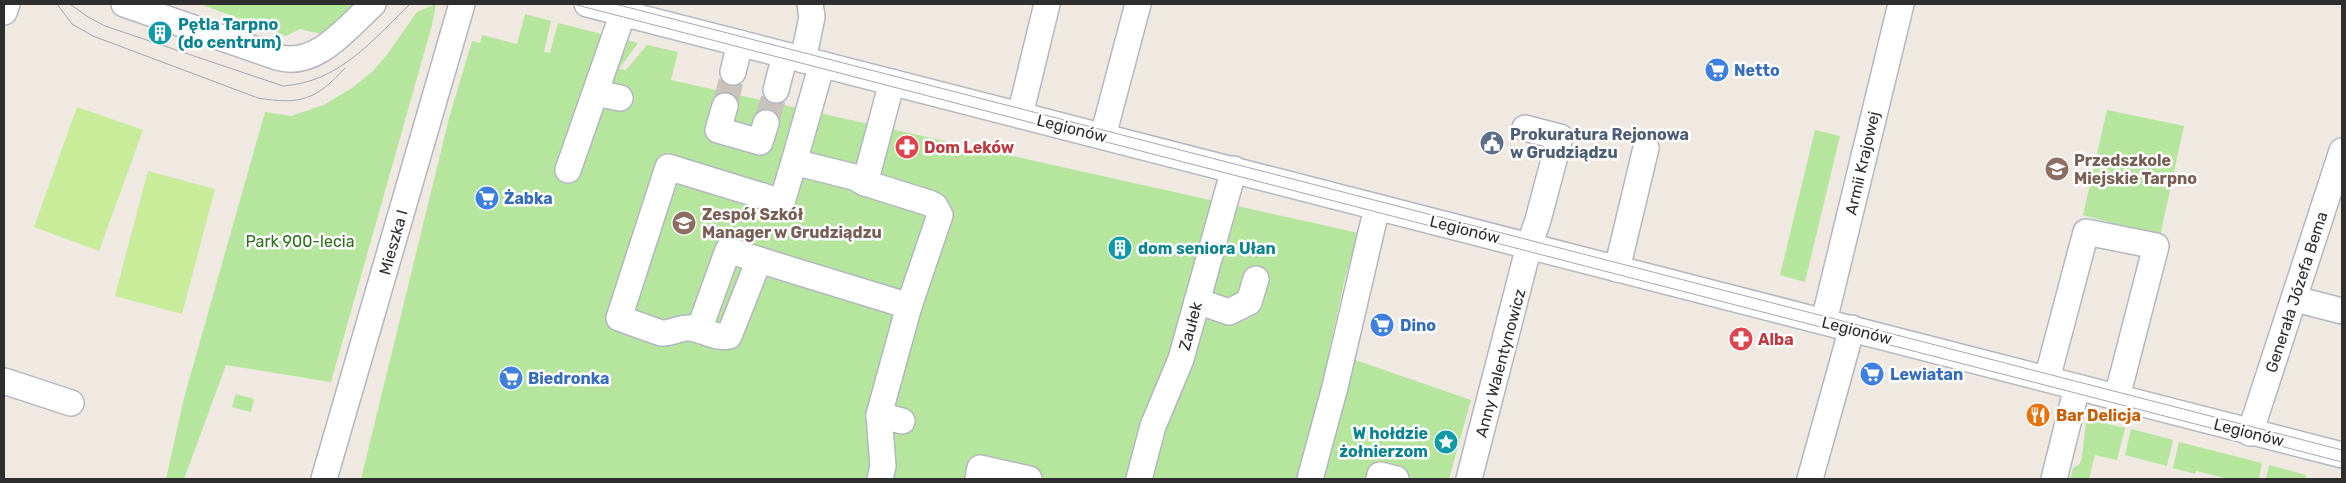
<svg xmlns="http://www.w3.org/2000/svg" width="2346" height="483" font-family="Rubik,sans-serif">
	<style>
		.green { fill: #b6e59e }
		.pitch { fill: #c9ec9a }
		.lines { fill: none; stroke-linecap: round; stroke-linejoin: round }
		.minor-tunnel { stroke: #c8c4bd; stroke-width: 25; stroke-dasharray: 25 12; stroke-linecap: butt }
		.minor-casing { stroke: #b4b7c1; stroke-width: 28 }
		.minor { stroke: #fff; stroke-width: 25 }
		.tram { stroke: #a3a6b8; stroke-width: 1 }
		.labels { text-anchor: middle; stroke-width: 5; stroke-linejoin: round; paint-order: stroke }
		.culture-label { font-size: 16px; font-weight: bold; fill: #0d838f; stroke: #fff; text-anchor: start }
		.shop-label { font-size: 16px; font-weight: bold; fill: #366cbe; stroke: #fff; text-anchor: start }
		.street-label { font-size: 16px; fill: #2e2e2e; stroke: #fff }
		.service-label { font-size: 16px; font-weight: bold; fill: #4e5e75; stroke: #fff; text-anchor: start }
		.health-label { font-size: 16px; font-weight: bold; fill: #be3a42; stroke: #fff; text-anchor: start }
		.education-label { font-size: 16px; font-weight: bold; fill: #785e54; stroke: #fff; text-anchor: start }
		.park-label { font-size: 16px; fill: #2c6e1b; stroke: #fff }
		.food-label { font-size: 16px; font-weight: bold; fill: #c56008; stroke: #fff; text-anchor: start }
	</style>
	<rect width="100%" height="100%" fill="#efe9e1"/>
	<g class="green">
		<polygon points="200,4 358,4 325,35 300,29 286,36"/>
		<polygon points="436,4 432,25 331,382 226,365 184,479 166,479 184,398 265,112 291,116 324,105 352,88 373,71 386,56 417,12"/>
		<polygon points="525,14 551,21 544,52 550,53 558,23 638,43 619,69 626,70 647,45 678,52 671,80 1359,233 1345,278 1329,351 1471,400 1449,479 361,479 449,118 472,41 480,43 482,35 517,44"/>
		<polygon points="2107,110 2184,126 2160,236 2083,215"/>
		<polygon points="1815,130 1840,136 1805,282 1780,275"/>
		<polygon points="236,394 254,399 251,412 232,407"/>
		<path d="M2087 419 2125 428 2117 460 2095 455 2089 479H2070L2073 468 2080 464C2085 449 2083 434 2087 419Z"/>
		<polygon points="2131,429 2173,440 2167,466 2125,455"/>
		<polygon points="2179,442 2262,463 2259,479 2229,479 2196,471 2195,474 2173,468"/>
		<polygon points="2269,465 2306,475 2305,479 2266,479"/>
	</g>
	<g class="pitch">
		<polygon points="77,107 143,130 99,251 34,227"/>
		<polygon points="148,171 215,189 182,314 115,296"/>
	</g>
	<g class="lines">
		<g class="minor-tunnel">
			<polyline points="725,106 733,72"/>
			<polyline points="766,123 776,90"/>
		</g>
		<defs>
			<g id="minor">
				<path d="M124 4 277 57C315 69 347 28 373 4"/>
				<polyline points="587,4 2342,455"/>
				<polyline points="4,12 7,4"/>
				<polyline points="803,60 812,17 810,4"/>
				<polyline points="822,64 794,162 854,177 865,183 929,203 935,206 940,215 909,306 879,415 902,421"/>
				<polyline points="733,72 740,43"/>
				<polyline points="776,90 785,55"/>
				<polyline points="596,93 620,98"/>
				<polyline points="725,106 718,130 760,142 766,123"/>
				<polyline points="1020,115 1047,4"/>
				<polyline points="1103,136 1138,4"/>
				<path d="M794 162 782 202 668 167 619 318 661 333C671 334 680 327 689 328 703 329 715 339 729 336L759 260 909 306"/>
				<polyline points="568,170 623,13"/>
				<polyline points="865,183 892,82"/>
				<polyline points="1617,269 1646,148"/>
				<polyline points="2295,299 2342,311"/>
				<polyline points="1197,301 1229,312 1249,302 1256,279"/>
				<polyline points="1824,321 1901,4"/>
				<polyline points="699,330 728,250 759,260"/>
				<polyline points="2047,379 2086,232 2156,246 2117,397"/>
				<polyline points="4,381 71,403"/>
				<polyline points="879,415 883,466 880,479"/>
				<polyline points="2250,433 2342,151"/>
				<polyline points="324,479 462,4"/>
				<polyline points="978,479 980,468 1029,479"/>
				<polyline points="1139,479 1153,426 1181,359 1234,169"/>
				<polyline points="1310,479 1335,387 1377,207"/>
				<polyline points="1379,479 1380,475 1396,479"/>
				<polyline points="1469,479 1529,246 1538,220 1560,137 1525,128"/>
				<polyline points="1810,479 1852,328"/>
				<polyline points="2054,479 2077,387"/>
			</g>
		</defs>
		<use href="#minor" class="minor-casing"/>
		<use href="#minor" class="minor"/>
		<g class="tram">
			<path d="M57 4 72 24 93 36 258 98C300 105 316 100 345 68"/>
			<path d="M70 4 88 17 105 26 283 86C339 82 372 41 410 4"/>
			<polyline points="573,4 2342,462"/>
			<polyline points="615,4 2342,450"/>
		</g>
	</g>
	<defs>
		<symbol id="building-disc" viewBox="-11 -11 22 22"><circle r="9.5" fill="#0f9aa8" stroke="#fff"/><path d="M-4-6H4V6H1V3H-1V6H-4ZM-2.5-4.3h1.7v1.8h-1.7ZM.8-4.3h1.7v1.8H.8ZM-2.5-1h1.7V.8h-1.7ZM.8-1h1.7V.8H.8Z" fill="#fff"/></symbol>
		<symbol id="supermarket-disc" viewBox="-11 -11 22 22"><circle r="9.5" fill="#3f7fe0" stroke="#fff"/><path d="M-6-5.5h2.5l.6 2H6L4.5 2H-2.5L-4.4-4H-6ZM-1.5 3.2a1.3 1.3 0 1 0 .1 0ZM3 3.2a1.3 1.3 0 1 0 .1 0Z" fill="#fff"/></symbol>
		<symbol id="civic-disc" viewBox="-11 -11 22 22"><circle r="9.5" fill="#5c6f8a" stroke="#fff"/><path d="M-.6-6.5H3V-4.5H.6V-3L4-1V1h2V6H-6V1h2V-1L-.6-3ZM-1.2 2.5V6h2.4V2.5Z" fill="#fff"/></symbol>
		<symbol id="pharmacy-disc" viewBox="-11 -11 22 22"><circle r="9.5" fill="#e0444e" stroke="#fff"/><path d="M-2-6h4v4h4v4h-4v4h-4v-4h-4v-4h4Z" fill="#fff"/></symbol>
		<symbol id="school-disc" viewBox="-11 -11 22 22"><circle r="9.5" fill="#8d6e63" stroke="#fff"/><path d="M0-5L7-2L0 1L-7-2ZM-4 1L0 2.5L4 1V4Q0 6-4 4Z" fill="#fff"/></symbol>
		<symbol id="restaurant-disc" viewBox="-11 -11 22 22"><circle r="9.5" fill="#e8710a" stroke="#fff"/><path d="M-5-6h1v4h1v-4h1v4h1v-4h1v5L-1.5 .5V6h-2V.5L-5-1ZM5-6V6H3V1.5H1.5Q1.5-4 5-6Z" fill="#fff"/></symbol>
		<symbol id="sight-disc" viewBox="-11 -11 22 22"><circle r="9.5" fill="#0f9aa8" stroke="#fff"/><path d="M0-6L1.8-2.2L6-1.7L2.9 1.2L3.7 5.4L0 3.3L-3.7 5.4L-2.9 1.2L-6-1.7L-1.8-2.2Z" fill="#fff"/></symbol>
	</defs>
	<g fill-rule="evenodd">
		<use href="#building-disc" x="146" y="19" width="28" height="28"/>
		<use href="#supermarket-disc" x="1703" y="56" width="28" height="28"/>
		<use href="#civic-disc" x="1478" y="129" width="28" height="28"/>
		<use href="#pharmacy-disc" x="893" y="133" width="28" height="28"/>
		<use href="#school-disc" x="2043" y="155" width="28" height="28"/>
		<use href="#supermarket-disc" x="473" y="184" width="28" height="28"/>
		<use href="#school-disc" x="670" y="209" width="28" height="28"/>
		<use href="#building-disc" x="1106" y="234" width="28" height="28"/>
		<use href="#supermarket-disc" x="1368" y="311" width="28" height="28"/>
		<use href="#pharmacy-disc" x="1727" y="325" width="28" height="28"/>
		<use href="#supermarket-disc" x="1858" y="360" width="28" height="28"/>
		<use href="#supermarket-disc" x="497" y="364" width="28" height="28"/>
		<use href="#restaurant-disc" x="2024" y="401" width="28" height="28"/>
		<use href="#sight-disc" x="1432" y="428" width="28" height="28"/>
	</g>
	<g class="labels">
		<g class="culture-label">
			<text x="178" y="30">Pętla Tarpno<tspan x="178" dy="18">(do centrum)</tspan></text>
			<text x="1138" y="254">dom seniora Ułan</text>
			<text x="1428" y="439" text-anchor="end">W hołdzie<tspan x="1428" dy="18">żołnierzom</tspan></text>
		</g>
		<g class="shop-label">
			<text x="1734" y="76">Netto</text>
			<text x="504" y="204">Żabka</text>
			<text x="1400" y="331">Dino</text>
			<text x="1890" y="380">Lewiatan</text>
			<text x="528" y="384">Biedronka</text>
		</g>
		<g class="street-label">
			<text transform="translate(1072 128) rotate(14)" y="6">Legionów</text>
			<text transform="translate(1862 163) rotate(-77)" y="6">Armii Krajowej</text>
			<text transform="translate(1465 229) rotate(14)" y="6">Legionów</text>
			<text transform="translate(393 242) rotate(-74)" y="6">Mieszka I</text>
			<text transform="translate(2296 292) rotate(-72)" y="6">Generała Józefa Bema</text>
			<text transform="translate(1190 326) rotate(-75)" y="6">Zaułek</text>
			<text transform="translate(1857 330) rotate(14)" y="6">Legionów</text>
			<text transform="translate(1500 363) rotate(-75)" y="6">Anny Walentynowicz</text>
			<text transform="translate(2249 432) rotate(14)" y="6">Legionów</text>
		</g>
		<g class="service-label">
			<text x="1510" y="140">Prokuratura Rejonowa<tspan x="1510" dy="18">w Grudziądzu</tspan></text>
		</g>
		<g class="health-label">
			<text x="924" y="153">Dom Leków</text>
			<text x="1758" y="345">Alba</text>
		</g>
		<g class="education-label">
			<text x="2074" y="166">Przedszkole<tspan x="2074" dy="18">Miejskie Tarpno</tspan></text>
			<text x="702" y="220">Zespół Szkół<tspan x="702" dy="18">Manager w Grudziądzu</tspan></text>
		</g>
		<g class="park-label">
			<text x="300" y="247">Park 900-lecia</text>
		</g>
		<g class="food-label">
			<text x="2056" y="421">Bar Delicja</text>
		</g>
	</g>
	<rect width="2346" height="483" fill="none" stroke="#2e2e2e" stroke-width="10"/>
</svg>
